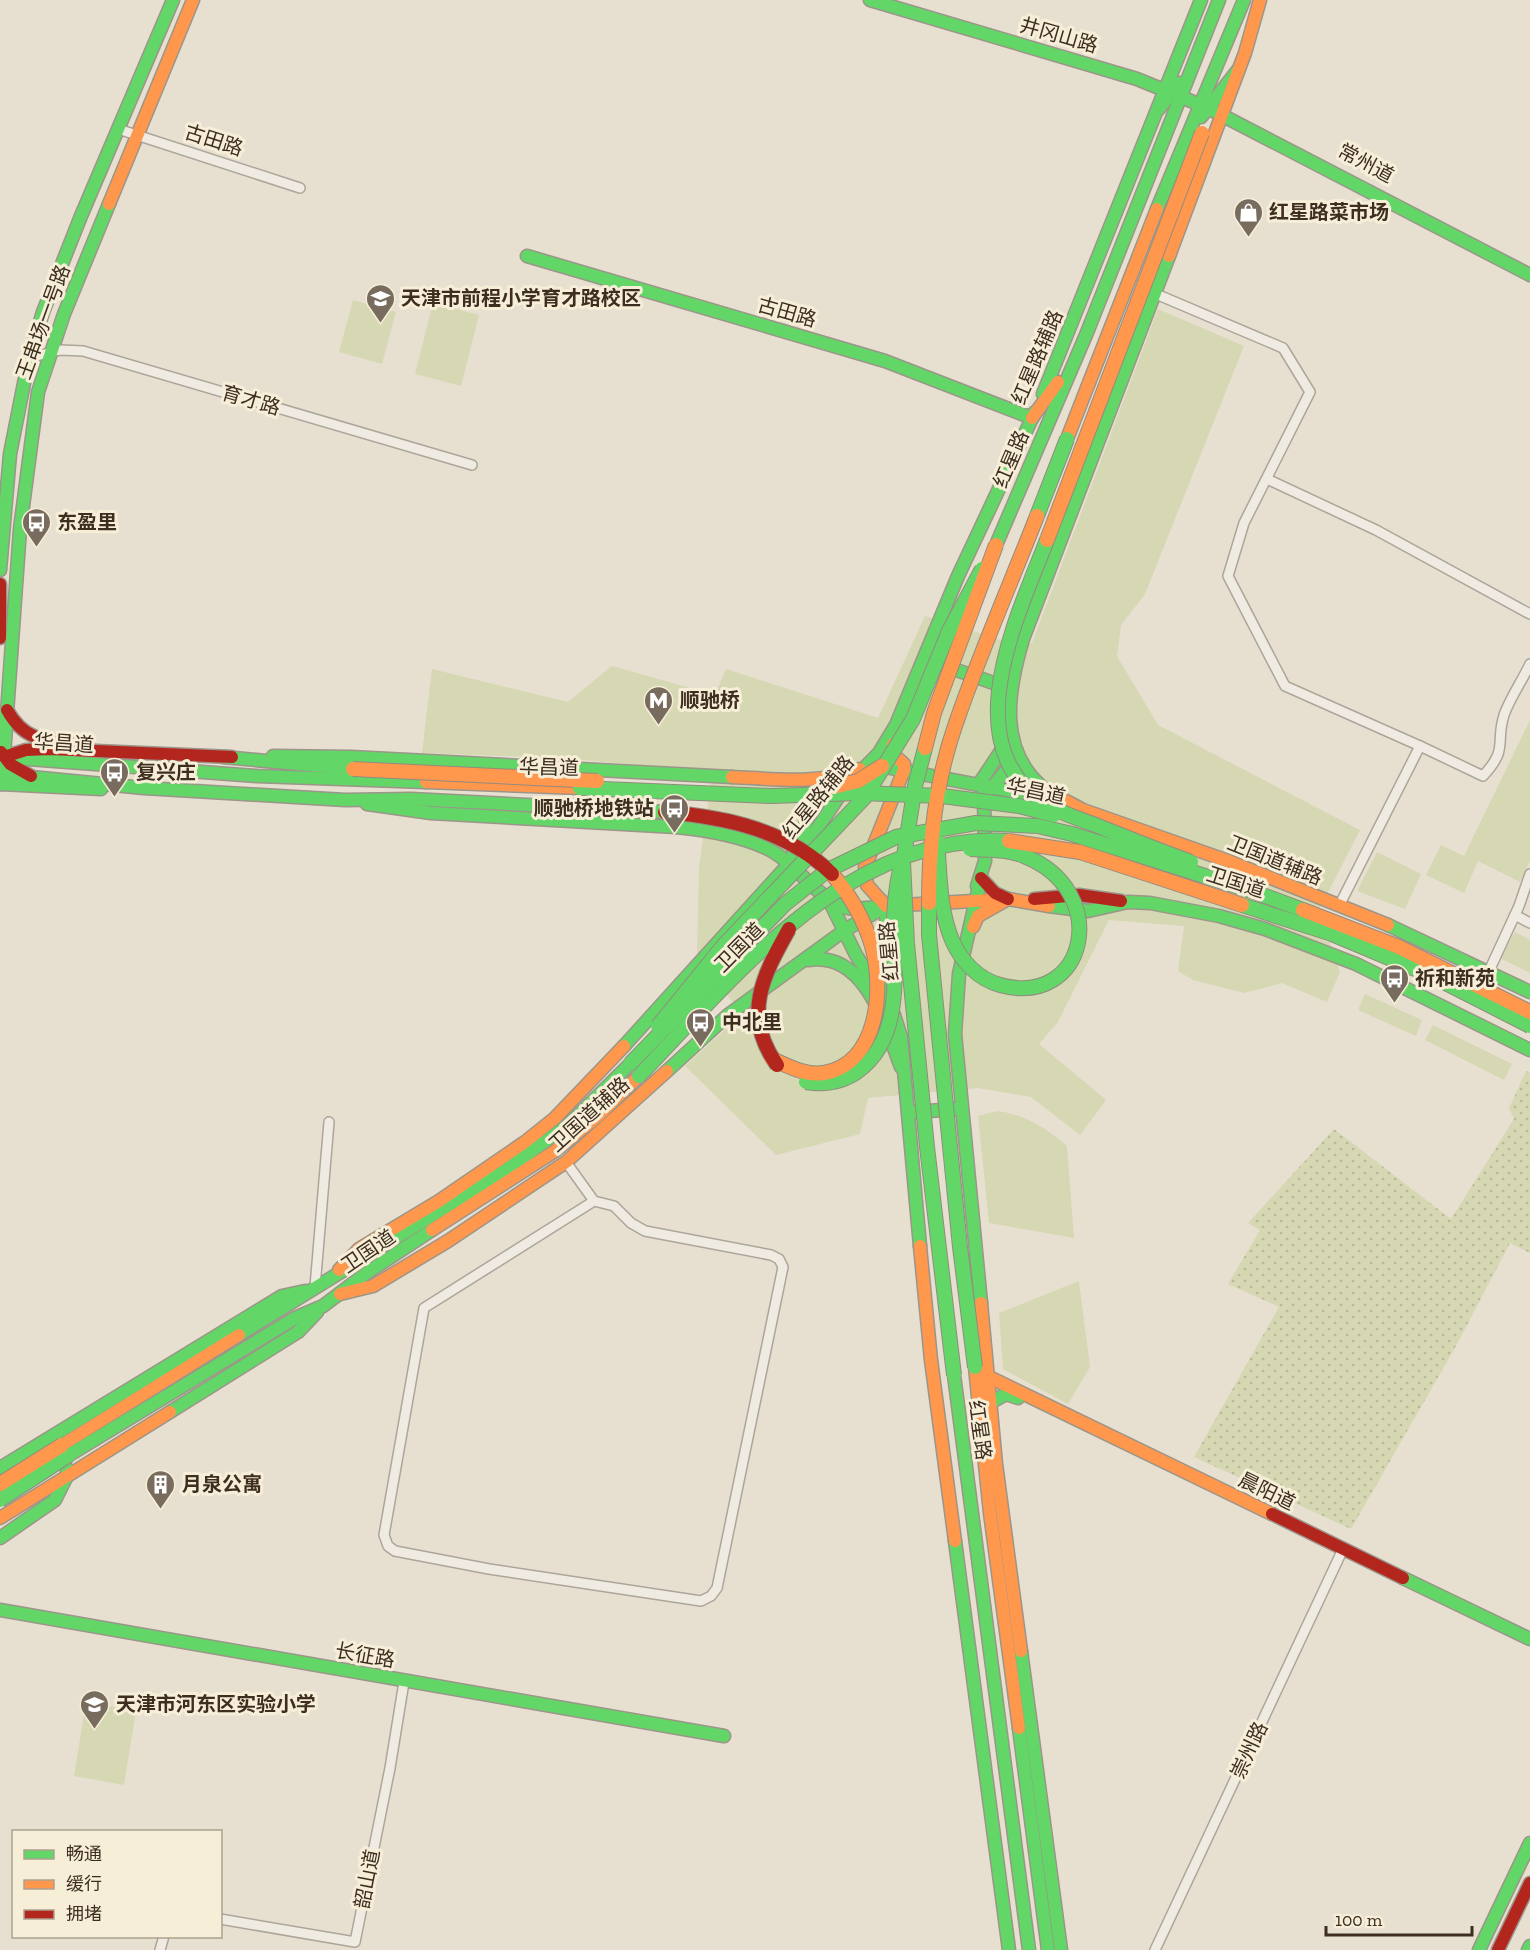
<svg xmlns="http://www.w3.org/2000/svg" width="1530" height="1950" font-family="'Zilla Slab','Noto Sans SC',serif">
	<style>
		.grass { fill: url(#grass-dots) }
		.green { fill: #d6d7b3 }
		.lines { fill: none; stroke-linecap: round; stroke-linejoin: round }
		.street-casing { stroke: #ada599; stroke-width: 12 }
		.fast-casing { stroke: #9c958a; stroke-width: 15 }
		.slow-casing { stroke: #9c958a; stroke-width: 15 }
		.jam-casing { stroke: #9c958a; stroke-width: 15 }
		.street { stroke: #efebe3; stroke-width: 9 }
		.fast { stroke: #63d668; stroke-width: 12 }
		.slow { stroke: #ff974d; stroke-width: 12 }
		.jam { stroke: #b3261e; stroke-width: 12 }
		.fast-bridge-casing { stroke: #928b80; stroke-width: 16; stroke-linecap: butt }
		.slow-bridge-casing { stroke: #928b80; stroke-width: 16; stroke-linecap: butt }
		.jam-bridge-casing { stroke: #928b80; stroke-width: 16; stroke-linecap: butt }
		.fast-bridge { stroke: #63d668; stroke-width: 14 }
		.slow-bridge { stroke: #ff974d; stroke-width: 14 }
		.jam-bridge { stroke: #b3261e; stroke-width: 14 }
		.labels { text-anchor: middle; stroke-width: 6; stroke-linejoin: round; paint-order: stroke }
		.street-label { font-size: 20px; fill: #3d2e20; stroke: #f7eed8 }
		.poi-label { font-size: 20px; font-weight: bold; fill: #3d2e20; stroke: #f7eed8; text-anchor: start }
	</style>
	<defs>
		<pattern id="grass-dots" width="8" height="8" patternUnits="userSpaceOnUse" patternTransform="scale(1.5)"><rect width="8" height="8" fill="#d6d7b3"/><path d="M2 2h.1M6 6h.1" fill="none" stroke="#b9b99a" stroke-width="1.8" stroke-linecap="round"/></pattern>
	</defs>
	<rect width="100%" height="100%" fill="#e7e0d1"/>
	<polygon class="grass" points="1526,1071 1530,1073 1530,1253 1510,1243 1456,1346 1351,1529 1194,1457 1279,1307 1228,1284 1260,1230 1248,1223 1334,1129 1451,1219 1514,1119 1509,1108"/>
	<g class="green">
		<polygon points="353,300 396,312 382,364 339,352"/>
		<polygon points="433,303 479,315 461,386 415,374"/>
		<polygon points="1158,309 1244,346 1145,594 1121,625 1117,656 1158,725 1360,830 1319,910 1340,972 1327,1002 1282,983 1244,993 1193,980 1178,971 1184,926 1109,920 1058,1022 1039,1044 1106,1100 1080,1135 1031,1097 978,1088 868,1098 860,1134 776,1155 685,1066 742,1014 697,957 699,867 713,771 556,758 422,753 432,669 568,702 612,666 715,695 726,669 878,718 925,616 1011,643 1032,643"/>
		<polygon points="1530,720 1530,861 1520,882 1478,861 1464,893 1426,875 1441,845 1464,856"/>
		<polygon points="1377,852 1421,874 1405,909 1357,891"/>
		<polygon points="1515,932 1530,940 1530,973 1500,958"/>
		<polygon points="1365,994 1422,1020 1416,1036 1358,1010"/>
		<polygon points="1433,1025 1512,1064 1504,1080 1425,1040"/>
		<path d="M997 1111C1024 1114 1046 1128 1067 1146L1074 1238 989 1223 978 1116Z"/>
		<polygon points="1079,1281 1090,1367 1068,1404 1003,1369 999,1313"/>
		<polygon points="86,1702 136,1711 124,1785 74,1776"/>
	</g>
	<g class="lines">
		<defs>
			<g id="street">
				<polyline points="118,129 300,188"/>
				<polyline points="1156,294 1283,348 1310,392 1244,523 1228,576 1285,686 1420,746 1339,906"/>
				<polyline points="29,358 60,350 83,351 472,465"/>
				<polyline points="1267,479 1376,530 1530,614"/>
				<path d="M1420 746 1483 776C1509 748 1495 744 1504 715 1510 698 1522 681 1530 664"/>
				<polyline points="1515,915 1530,923"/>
				<polyline points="1489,971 1519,906 1530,874"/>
				<polyline points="566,1162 594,1201 424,1308 384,1535 388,1546 395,1551 489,1569 701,1601 711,1596 717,1588 783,1267 779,1259 771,1255 645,1231 631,1223 614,1206 594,1201"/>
				<polyline points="315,1287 329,1122"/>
				<polyline points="220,1919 355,1942 390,1768 404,1682"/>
				<polyline points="160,1950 164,1936"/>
				<polyline points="1155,1950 1343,1549"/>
			</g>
			<g id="fast">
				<polyline points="870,0 1137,79 1208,108 1530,275"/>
				<polyline points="1159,109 1179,83"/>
				<polyline points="1201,117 1238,70"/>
				<polyline points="1157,209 1244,0"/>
				<polyline points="527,256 885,361 1032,418"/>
				<polyline points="1043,394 1201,0"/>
				<polyline points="996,545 1086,335 1219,0"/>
				<polyline points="0,570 10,454 29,358 43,312 81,216 173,0"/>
				<polyline points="945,666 1005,687"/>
				<polyline points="0,733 7,709"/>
				<polyline points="273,756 351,757 732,777"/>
				<polyline points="0,757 257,776 426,782"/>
				<polyline points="223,757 353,769"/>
				<polyline points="875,765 1035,796"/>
				<polyline points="0,774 144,788 345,800 411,799 665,812"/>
				<polyline points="0,784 101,789"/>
				<polyline points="2,784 20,529 38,392 64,314 109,204"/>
				<polyline points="979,784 1007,742"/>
				<polyline points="989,791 1014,761"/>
				<path d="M1047 791C997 753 1007 692 1023 639L1169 256"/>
				<polyline points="367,804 431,813 676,827"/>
				<path d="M676 827C707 830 738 835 766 848 796 862 814 896 844 907 855 911 874 907 886 906"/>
				<polyline points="793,853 820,789"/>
				<polyline points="977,886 985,861 984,794"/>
				<polyline points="828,898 856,955 894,1015 901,1037 920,1246"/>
				<polyline points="886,906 888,1001"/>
				<polyline points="1049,906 1088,911 1128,902 1150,903 1219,916 1265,929 1356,964 1530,1050"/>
				<polyline points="1388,925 1530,992"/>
				<path d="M808 960C865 950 885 1025 901 1067"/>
				<polyline points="624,1046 807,844 843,790 879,753 896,725 958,576 1035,412"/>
				<polyline points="667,1071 728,1015 845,930 886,906"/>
				<polyline points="915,1112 955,1109"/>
				<polyline points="981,1303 955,1034 959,974 981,878"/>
				<polyline points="239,1335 504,1171 568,1125 630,1064"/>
				<polyline points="954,1375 1029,1950"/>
				<polyline points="990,1403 1006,1394 1018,1398"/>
				<polyline points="170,1412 298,1332 317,1312"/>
				<polyline points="69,1455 295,1318 323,1306 368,1272 432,1230"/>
				<polyline points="0,1468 282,1296 305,1291"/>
				<polyline points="0,1538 55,1500 69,1472 56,1452"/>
				<polyline points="955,1541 1009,1950"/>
				<polyline points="1403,1578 1530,1639"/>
				<polyline points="0,1610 724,1736"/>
				<polyline points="1021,1651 1061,1950"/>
				<polyline points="1019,1728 1048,1950"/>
				<polyline points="1479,1950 1530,1843"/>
				<polyline points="1528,1950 1530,1946"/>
			</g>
			<g id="slow">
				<polyline points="109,204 193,0"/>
				<polyline points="1169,256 1245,53 1260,0"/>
				<polyline points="1032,418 1058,382"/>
				<polyline points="1067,439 1157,209"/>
				<polyline points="893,744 894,755 904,764 904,770 865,867 867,885 886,906 1008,899 1049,906"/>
				<path d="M732 777C775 779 820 785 860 769"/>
				<polyline points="426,782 580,788"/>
				<polyline points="1047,791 1083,810 1231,862 1388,925"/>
				<polyline points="973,927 978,916 1008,899"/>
				<polyline points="432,1230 555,1151 599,1115 639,1076"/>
				<polyline points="920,1246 931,1360 955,1541"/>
				<polyline points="339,1270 359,1249 439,1201 525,1142 555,1118 624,1046"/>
				<polyline points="340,1294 373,1286 448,1241 566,1162 667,1071"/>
				<polyline points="981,1303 996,1464 1021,1651"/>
				<polyline points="975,1367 990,1513 1019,1728"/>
				<polyline points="987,1376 1272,1514"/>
				<polyline points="62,1445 239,1335"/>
				<polyline points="0,1518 170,1412"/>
			</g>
			<g id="jam">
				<polyline points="0,584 0,638"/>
				<path d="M7 710C25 742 45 740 78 742"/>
				<polyline points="1,752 10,764 31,776"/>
				<polyline points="7,756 26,750 51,749 232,757"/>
				<polyline points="981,878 995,893 1008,899"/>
				<polyline points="1034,899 1079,895 1121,901"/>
				<polyline points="1272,1514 1403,1578"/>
				<polyline points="1498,1950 1530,1883"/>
			</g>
		</defs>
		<use href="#street" class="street-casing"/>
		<use href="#fast" class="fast-casing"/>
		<use href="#slow" class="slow-casing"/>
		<use href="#jam" class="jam-casing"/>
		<use href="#street" class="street"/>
		<use href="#fast" class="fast"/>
		<use href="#slow" class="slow"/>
		<use href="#jam" class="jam"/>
		<defs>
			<g id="fast-bridge">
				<polyline points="1037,516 1067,439"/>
				<path d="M1047 540C1018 615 953 746 1046 804 1060 813 1077 818 1093 824 1125 837 1158 850 1191 862"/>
				<polyline points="925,748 915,786 903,862 907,944 927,1147 954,1375"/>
				<polyline points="580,788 771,796 859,793 942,796 1019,806 1054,815"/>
				<path d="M937 841C940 874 939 909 952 940 961 961 978 979 1000 985 1087 1009 1113 891 1024 856 1008 849 988 850 970 849"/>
				<polyline points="929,903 929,935 960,1247 975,1367"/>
				<polyline points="1242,905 1332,934 1432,976 1530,1026"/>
				<polyline points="658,1026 724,945 865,797 913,719 949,631 982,569"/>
				<polyline points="630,1064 785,904 828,870 896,837 976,823 1038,826 1072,834 1252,891 1303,910"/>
				<path d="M639 1076C739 972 850 831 1009 841"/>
				<path d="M806 1082C825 1085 843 1082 858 1071 903 1038 894 974 894 925 894 906 896 888 900 870"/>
				<polyline points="0,1500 69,1455"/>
			</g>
			<g id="slow-bridge">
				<polyline points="1047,540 1202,133"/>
				<polyline points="925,748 934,713 996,545"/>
				<polyline points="353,769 597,781"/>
				<polyline points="829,788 858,781 882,766"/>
				<polyline points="1009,841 1080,852 1242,905"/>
				<path d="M929 903C929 844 936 779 956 723 980 653 1010 585 1037 516"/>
				<polyline points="1303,910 1399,947 1530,1012"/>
				<path d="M772 1059C788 1066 806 1076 824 1073 879 1063 884 988 872 946 864 919 850 895 832 874"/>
				<polyline points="0,1484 62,1445"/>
			</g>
			<g id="jam-bridge">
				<path d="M665 812C726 817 787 830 832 874"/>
				<path d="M777 1065C742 1016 762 977 789 929"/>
			</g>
		</defs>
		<use href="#fast-bridge" class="fast-bridge-casing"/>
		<use href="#slow-bridge" class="slow-bridge-casing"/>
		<use href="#jam-bridge" class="jam-bridge-casing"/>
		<use href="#fast-bridge" class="fast-bridge"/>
		<use href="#slow-bridge" class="slow-bridge"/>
		<use href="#jam-bridge" class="jam-bridge"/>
	</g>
	<defs>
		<symbol id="shop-pin" viewBox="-11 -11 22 30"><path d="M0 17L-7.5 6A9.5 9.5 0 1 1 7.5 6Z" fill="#786c5e" stroke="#f7eed8"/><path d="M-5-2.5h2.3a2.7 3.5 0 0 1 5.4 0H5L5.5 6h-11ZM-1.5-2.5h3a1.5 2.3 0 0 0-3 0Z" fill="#fff"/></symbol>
		<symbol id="school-pin" viewBox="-11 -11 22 30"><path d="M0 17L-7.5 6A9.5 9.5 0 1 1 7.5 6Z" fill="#786c5e" stroke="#f7eed8"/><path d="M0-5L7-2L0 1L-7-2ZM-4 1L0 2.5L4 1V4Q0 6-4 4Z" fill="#fff"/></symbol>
		<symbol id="bus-pin" viewBox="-11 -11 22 30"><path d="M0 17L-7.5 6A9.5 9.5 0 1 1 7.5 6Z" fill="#786c5e" stroke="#f7eed8"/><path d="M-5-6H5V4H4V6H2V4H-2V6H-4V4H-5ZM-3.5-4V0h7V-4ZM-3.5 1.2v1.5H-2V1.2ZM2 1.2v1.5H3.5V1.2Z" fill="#fff"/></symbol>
		<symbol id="metro-pin" viewBox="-11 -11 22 30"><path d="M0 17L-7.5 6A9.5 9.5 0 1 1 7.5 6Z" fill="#786c5e" stroke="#f7eed8"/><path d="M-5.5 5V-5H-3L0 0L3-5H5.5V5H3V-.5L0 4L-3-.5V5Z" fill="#fff"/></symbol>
		<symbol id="building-pin" viewBox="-11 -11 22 30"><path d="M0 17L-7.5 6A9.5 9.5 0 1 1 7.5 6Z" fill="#786c5e" stroke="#f7eed8"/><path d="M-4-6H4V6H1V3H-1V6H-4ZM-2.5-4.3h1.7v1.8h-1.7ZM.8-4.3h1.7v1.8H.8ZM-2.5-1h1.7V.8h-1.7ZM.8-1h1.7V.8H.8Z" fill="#fff"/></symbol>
	</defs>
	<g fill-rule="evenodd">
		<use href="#shop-pin" x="1232" y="196" width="33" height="45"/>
		<use href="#school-pin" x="364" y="282" width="33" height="45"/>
		<use href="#bus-pin" x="20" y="506" width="33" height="45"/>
		<use href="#metro-pin" x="642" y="684" width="33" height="45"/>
		<use href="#bus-pin" x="98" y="756" width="33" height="45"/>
		<use href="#bus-pin" x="658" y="792" width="33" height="45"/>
		<use href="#bus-pin" x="1378" y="962" width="33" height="45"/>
		<use href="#bus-pin" x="684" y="1006" width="33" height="45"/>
		<use href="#building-pin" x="144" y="1468" width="33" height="45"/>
		<use href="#school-pin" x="78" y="1688" width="33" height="45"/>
	</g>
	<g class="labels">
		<g class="street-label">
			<text transform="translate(1059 35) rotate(16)" y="7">井冈山路</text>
			<text transform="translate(214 140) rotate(18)" y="7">古田路</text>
			<text transform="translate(1366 163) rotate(28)" y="7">常州道</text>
			<text transform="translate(787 312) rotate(16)" y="7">古田路</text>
			<text transform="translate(43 322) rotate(-70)" y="7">王串场一号路</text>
			<text transform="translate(1037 357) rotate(-67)" y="7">红星路辅路</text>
			<text transform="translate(251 400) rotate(16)" y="7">育才路</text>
			<text transform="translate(1011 459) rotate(-67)" y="7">红星路</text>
			<text transform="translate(64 743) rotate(4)" y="7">华昌道</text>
			<text transform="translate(549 767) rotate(2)" y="7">华昌道</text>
			<text transform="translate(1036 791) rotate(12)" y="7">华昌道</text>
			<text transform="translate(818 797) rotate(-51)" y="7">红星路辅路</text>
			<text transform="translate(1275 860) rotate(22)" y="7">卫国道辅路</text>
			<text transform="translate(1236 882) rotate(18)" y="7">卫国道</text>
			<text transform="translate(739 947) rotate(-45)" y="7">卫国道</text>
			<text transform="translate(889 951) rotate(-95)" y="7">红星路</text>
			<text transform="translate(589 1114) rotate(-42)" y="7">卫国道辅路</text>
			<text transform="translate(368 1251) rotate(-34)" y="7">卫国道</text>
			<text transform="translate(980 1430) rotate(82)" y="7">红星路</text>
			<text transform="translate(1267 1491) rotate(26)" y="7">晨阳道</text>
			<text transform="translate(365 1655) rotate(10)" y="7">长征路</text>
			<text transform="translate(1249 1750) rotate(-65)" y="7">崇州路</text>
			<text transform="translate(367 1879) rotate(-79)" y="7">韶山道</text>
		</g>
		<g class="poi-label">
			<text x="1269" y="219">红星路菜市场</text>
			<text x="401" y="305">天津市前程小学育才路校区</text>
			<text x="57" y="529">东盈里</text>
			<text x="680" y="707">顺驰桥</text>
			<text x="136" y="779">复兴庄</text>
			<text x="654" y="815" text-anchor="end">顺驰桥地铁站</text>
			<text x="1415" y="985">祈和新苑</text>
			<text x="722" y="1029">中北里</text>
			<text x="182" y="1491">月泉公寓</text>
			<text x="116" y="1711">天津市河东区实验小学</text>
		</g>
	</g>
	<rect x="12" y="1830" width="210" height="108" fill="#f7eed8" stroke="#ada18e" stroke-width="1.5"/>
	<rect x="24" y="1850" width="30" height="9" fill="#63d668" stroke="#ada18e" stroke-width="1.5"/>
	<text x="66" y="1860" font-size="18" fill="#3d2e20">畅通</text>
	<rect x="24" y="1880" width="30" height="9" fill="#ff974d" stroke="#ada18e" stroke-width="1.5"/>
	<text x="66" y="1890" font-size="18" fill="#3d2e20">缓行</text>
	<rect x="24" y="1910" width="30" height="9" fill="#b3261e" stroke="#ada18e" stroke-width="1.5"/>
	<text x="66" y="1920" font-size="18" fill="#3d2e20">拥堵</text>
	<path d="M1326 1926v9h146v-9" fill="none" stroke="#3d2e20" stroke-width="3"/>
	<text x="1335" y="1926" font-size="18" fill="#3d2e20" stroke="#f7eed8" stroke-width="4.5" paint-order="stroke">100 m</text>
</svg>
